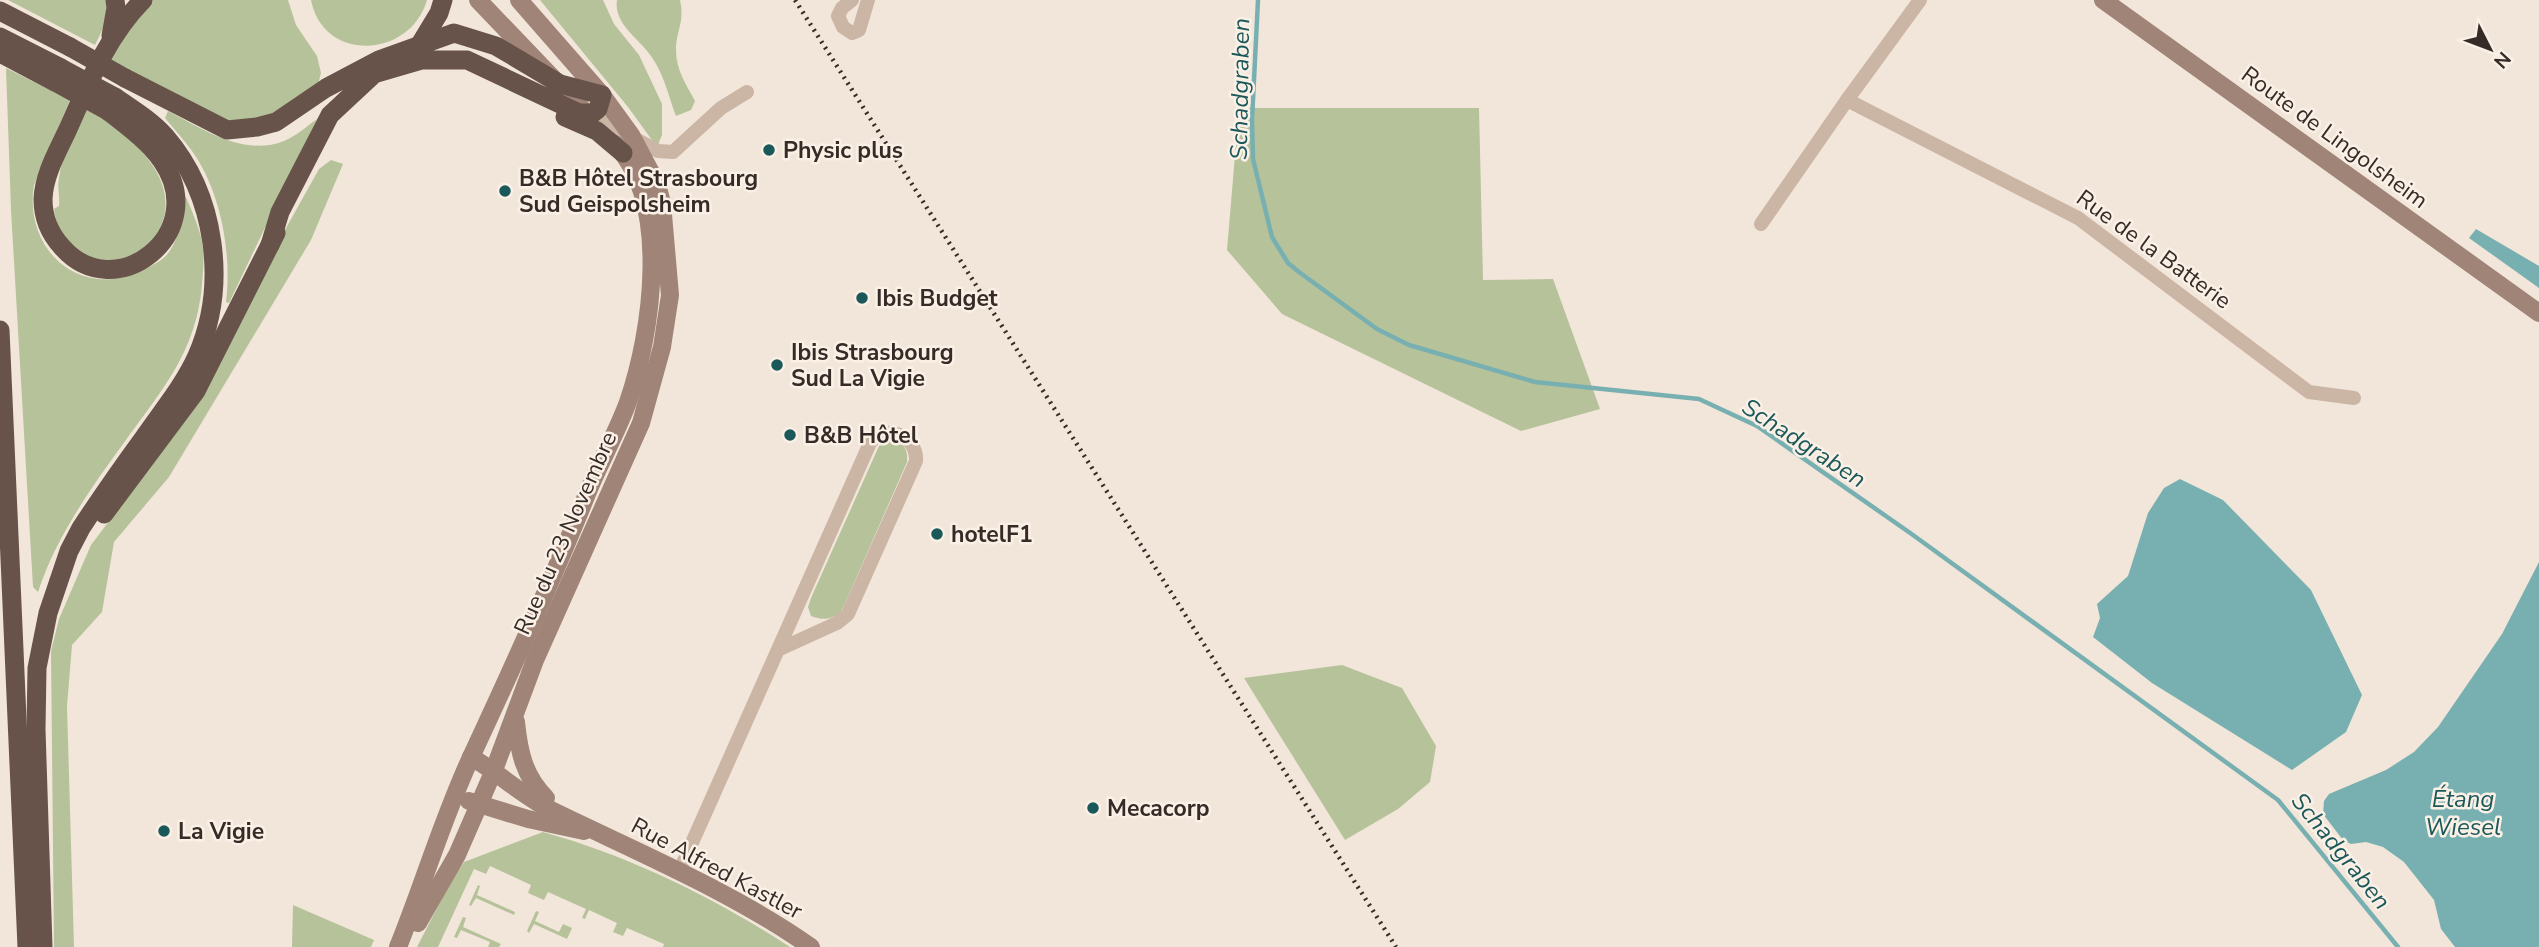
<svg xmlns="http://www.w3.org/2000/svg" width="2539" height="947" font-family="'Nunito Sans',sans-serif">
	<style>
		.green { fill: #b6c299 }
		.water { fill: #78b0b1 }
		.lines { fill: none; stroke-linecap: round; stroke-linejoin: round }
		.stream { stroke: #78b0b1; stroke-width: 4.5 }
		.minor { stroke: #cbb5a5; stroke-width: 14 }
		.secondary { stroke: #9f8477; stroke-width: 18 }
		.trunk { stroke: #68534a; stroke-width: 19 }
		.rail { stroke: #362b27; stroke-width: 4.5; stroke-dasharray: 2 5; stroke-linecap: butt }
		.trunk-bridge { stroke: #68534a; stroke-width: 19 }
		.poi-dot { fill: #1b585a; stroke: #faf0e6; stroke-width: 2.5 }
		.labels { text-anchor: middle; stroke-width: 5; stroke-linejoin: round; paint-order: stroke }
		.street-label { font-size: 23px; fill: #362b27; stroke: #faf0e6 }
		.poi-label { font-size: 23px; font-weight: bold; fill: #362b27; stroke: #faf0e6; text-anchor: start }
		.water-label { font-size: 24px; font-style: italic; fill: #1b585a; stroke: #faf0e6 }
	</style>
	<rect width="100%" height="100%" fill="#f2e6da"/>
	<g class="green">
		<polygon points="8,0 107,0 106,22 95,45"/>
		<polygon points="150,0 288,0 296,25 317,56 321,73 317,89 289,122 225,122 108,59"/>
		<path d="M311 0H427C410 59 323 63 311 0Z"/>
		<polygon points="540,0 603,0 614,24 639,55 662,104 662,135 657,147 628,107"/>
		<path d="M617 0H680C685 23 676 30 676 50 676 70 686 84 695 101L691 110 676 116C669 98 664 75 653 59 642 40 613 25 617 0Z"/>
		<path d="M6 68 70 100 34 185C23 250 81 301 142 270 151 266 163 261 169 252 180 237 181 218 181 200L186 197C192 212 199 226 202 242 205 256 203 270 202 285 196 353 161 391 123 444 90 489 55 539 38 592L33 587 11 210Z"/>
		<polygon points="1239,108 1479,108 1483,280 1553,279 1600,409 1521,431 1282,314 1227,250"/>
		<path d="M85 109C94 112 107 115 115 121 126 129 135 143 143 153 222 242 69 315 54 209L59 206C60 197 57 187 59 178 62 154 75 131 85 109Z"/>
		<path d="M168 111C203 129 243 157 284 141 296 136 306 127 317 119L229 303 226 302C232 254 221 191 192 151 184 140 174 129 165 118Z"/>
		<polygon points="331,160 343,164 311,240 169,477 114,542 102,612 72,645 67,706 74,947 54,947 51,651 59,619 91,545 160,454 319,169"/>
		<path d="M890 440C904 440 908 450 907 462L843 608C834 620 824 621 811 616L808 607 811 598 879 446Z"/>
		<polygon points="1342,665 1402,688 1436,746 1430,782 1398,809 1345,840 1244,678"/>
		<path d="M543 832C630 856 715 898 790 947H663L664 944 627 928 623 936 613 932 617 923 589 910 585 919 582 918 586 909 548 892 544 900 528 893 531 885 490 866 486 874 474 869 438 947H417L451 881 464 862Z"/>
		<polygon points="478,885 480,886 477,895 515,912 514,915 476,898 471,906 469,905"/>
		<polygon points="293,905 374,940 371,947 292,947"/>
		<polygon points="536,911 539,912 535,921 559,932 563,924 572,928 567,939 534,924 529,933 527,931"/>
		<polygon points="463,917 466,918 463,927 501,944 499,947 488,947 490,942 461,930 457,938 454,937"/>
	</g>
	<g class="water">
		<polygon points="2476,229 2539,266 2539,288 2469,238"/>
		<polygon points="2180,479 2223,500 2311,590 2362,695 2346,732 2292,770 2152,683 2093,637 2100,618 2097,604 2128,576 2148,513 2164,488"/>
		<polygon points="2539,562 2539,947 2455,947 2441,929 2434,900 2404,862 2383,847 2366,842 2351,844 2343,840 2323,814 2324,801 2329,794 2386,770 2414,752 2438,727 2502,634"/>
	</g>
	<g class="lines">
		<polyline class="stream" points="1258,0 1252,120 1253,159 1272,237 1288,263 1299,272 1377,329 1409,345 1535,382 1699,399 1757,426 1913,535 2278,800 2398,947"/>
		<g class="minor">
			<polyline points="852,0 842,8 838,16 843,27 852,33 859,30 868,0"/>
			<polyline points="1847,100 2078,218 2309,392 2354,398"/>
			<polyline points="586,113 658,151 673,152 721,108 747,92"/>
			<polyline points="1761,224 1847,100 1920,0"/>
			<path d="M679 872 870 443C885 422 918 436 916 461L848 614 837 623 780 649"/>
		</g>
		<g class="secondary">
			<polyline points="478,0 589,116"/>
			<polyline points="2103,0 2539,313"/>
			<path d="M516 722C519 752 524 776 546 798"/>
			<path d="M471 757C499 773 523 796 551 810 639 853 731 891 811 947"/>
			<polyline points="469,801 528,819 584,831"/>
			<polyline points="418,923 457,855 494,770 535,660 641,423 662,347 670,295 662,203 657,184 631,135 602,95 519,0"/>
			<path d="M398 947C424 883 443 817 472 755 513 667 553 579 589 489 601 460 617 432 628 402 652 333 671 203 615 144"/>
		</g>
		<g class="trunk">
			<polyline points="0,11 70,47"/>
			<polyline points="111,36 116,8 115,0"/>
			<polyline points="0,37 61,68"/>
			<polyline points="419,46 439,13 443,0"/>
			<polyline points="0,53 55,82"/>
			<polyline points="125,78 227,130 257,127 276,122 326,88 379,60 454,33 496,46 560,84 602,95 598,109 593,113 579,113 467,60 422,60 374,74 330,115 280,212 270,245"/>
			<path d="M108 111C127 126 148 141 162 161 212 233 115 308 62 247 50 234 43 217 43 199 44 174 58 151 68 129 88 84 108 35 143 0"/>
			<polyline points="565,117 597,131 623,153"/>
			<polyline points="0,330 27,947"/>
			<polyline points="104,514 196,391 276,233"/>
			<path d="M43 947 36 729 37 668 48 613 69 551 81 528C102 496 123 466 145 436 163 410 184 385 197 356 228 285 216 195 165 136 151 120 132 109 115 97"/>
		</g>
		<polyline class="rail" points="795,0 1396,947"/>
		<g class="trunk-bridge">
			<polyline points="70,47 125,78"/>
			<polyline points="61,68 115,97"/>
			<polyline points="55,82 108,111"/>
		</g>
	</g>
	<g class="poi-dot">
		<circle cx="769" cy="150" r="7"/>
		<circle cx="505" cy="191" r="7"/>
		<circle cx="862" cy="298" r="7"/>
		<circle cx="777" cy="365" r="7"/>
		<circle cx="790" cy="435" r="7"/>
		<circle cx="937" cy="534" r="7"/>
		<circle cx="1093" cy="808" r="7"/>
		<circle cx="164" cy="831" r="7"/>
	</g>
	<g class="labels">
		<g class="street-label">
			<text transform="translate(2335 137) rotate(36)" y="8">Route de Lingolsheim</text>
			<text transform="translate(2154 249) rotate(36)" y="8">Rue de la Batterie</text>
			<text transform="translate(565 533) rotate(-66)" y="8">Rue du 23 Novembre</text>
			<text transform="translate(717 868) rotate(28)" y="8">Rue Alfred Kastler</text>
		</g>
		<g class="poi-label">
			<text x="783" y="158">Physic plus</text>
			<text x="519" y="186">B&amp;B Hôtel Strasbourg<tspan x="519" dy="26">Sud Geispolsheim</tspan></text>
			<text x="876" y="306">Ibis Budget</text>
			<text x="791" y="360">Ibis Strasbourg<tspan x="791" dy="26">Sud La Vigie</tspan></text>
			<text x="804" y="443">B&amp;B Hôtel</text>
			<text x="951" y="542">hotelF1</text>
			<text x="1107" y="816">Mecacorp</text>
			<text x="178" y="839">La Vigie</text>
		</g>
		<g class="water-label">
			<text transform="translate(1240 89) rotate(-89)" y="8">Schadgraben</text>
			<text transform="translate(1804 443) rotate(33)" y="8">Schadgraben</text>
			<text x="2463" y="807">Étang<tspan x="2463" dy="28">Wiesel</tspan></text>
			<text transform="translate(2341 851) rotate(51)" y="8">Schadgraben</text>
		</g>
	</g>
	<g transform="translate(2490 49) rotate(132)" stroke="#faf0e6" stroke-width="5" paint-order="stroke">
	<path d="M0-5L12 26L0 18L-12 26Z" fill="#362b27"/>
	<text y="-10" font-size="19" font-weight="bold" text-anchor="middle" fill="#362b27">N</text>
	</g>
</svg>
